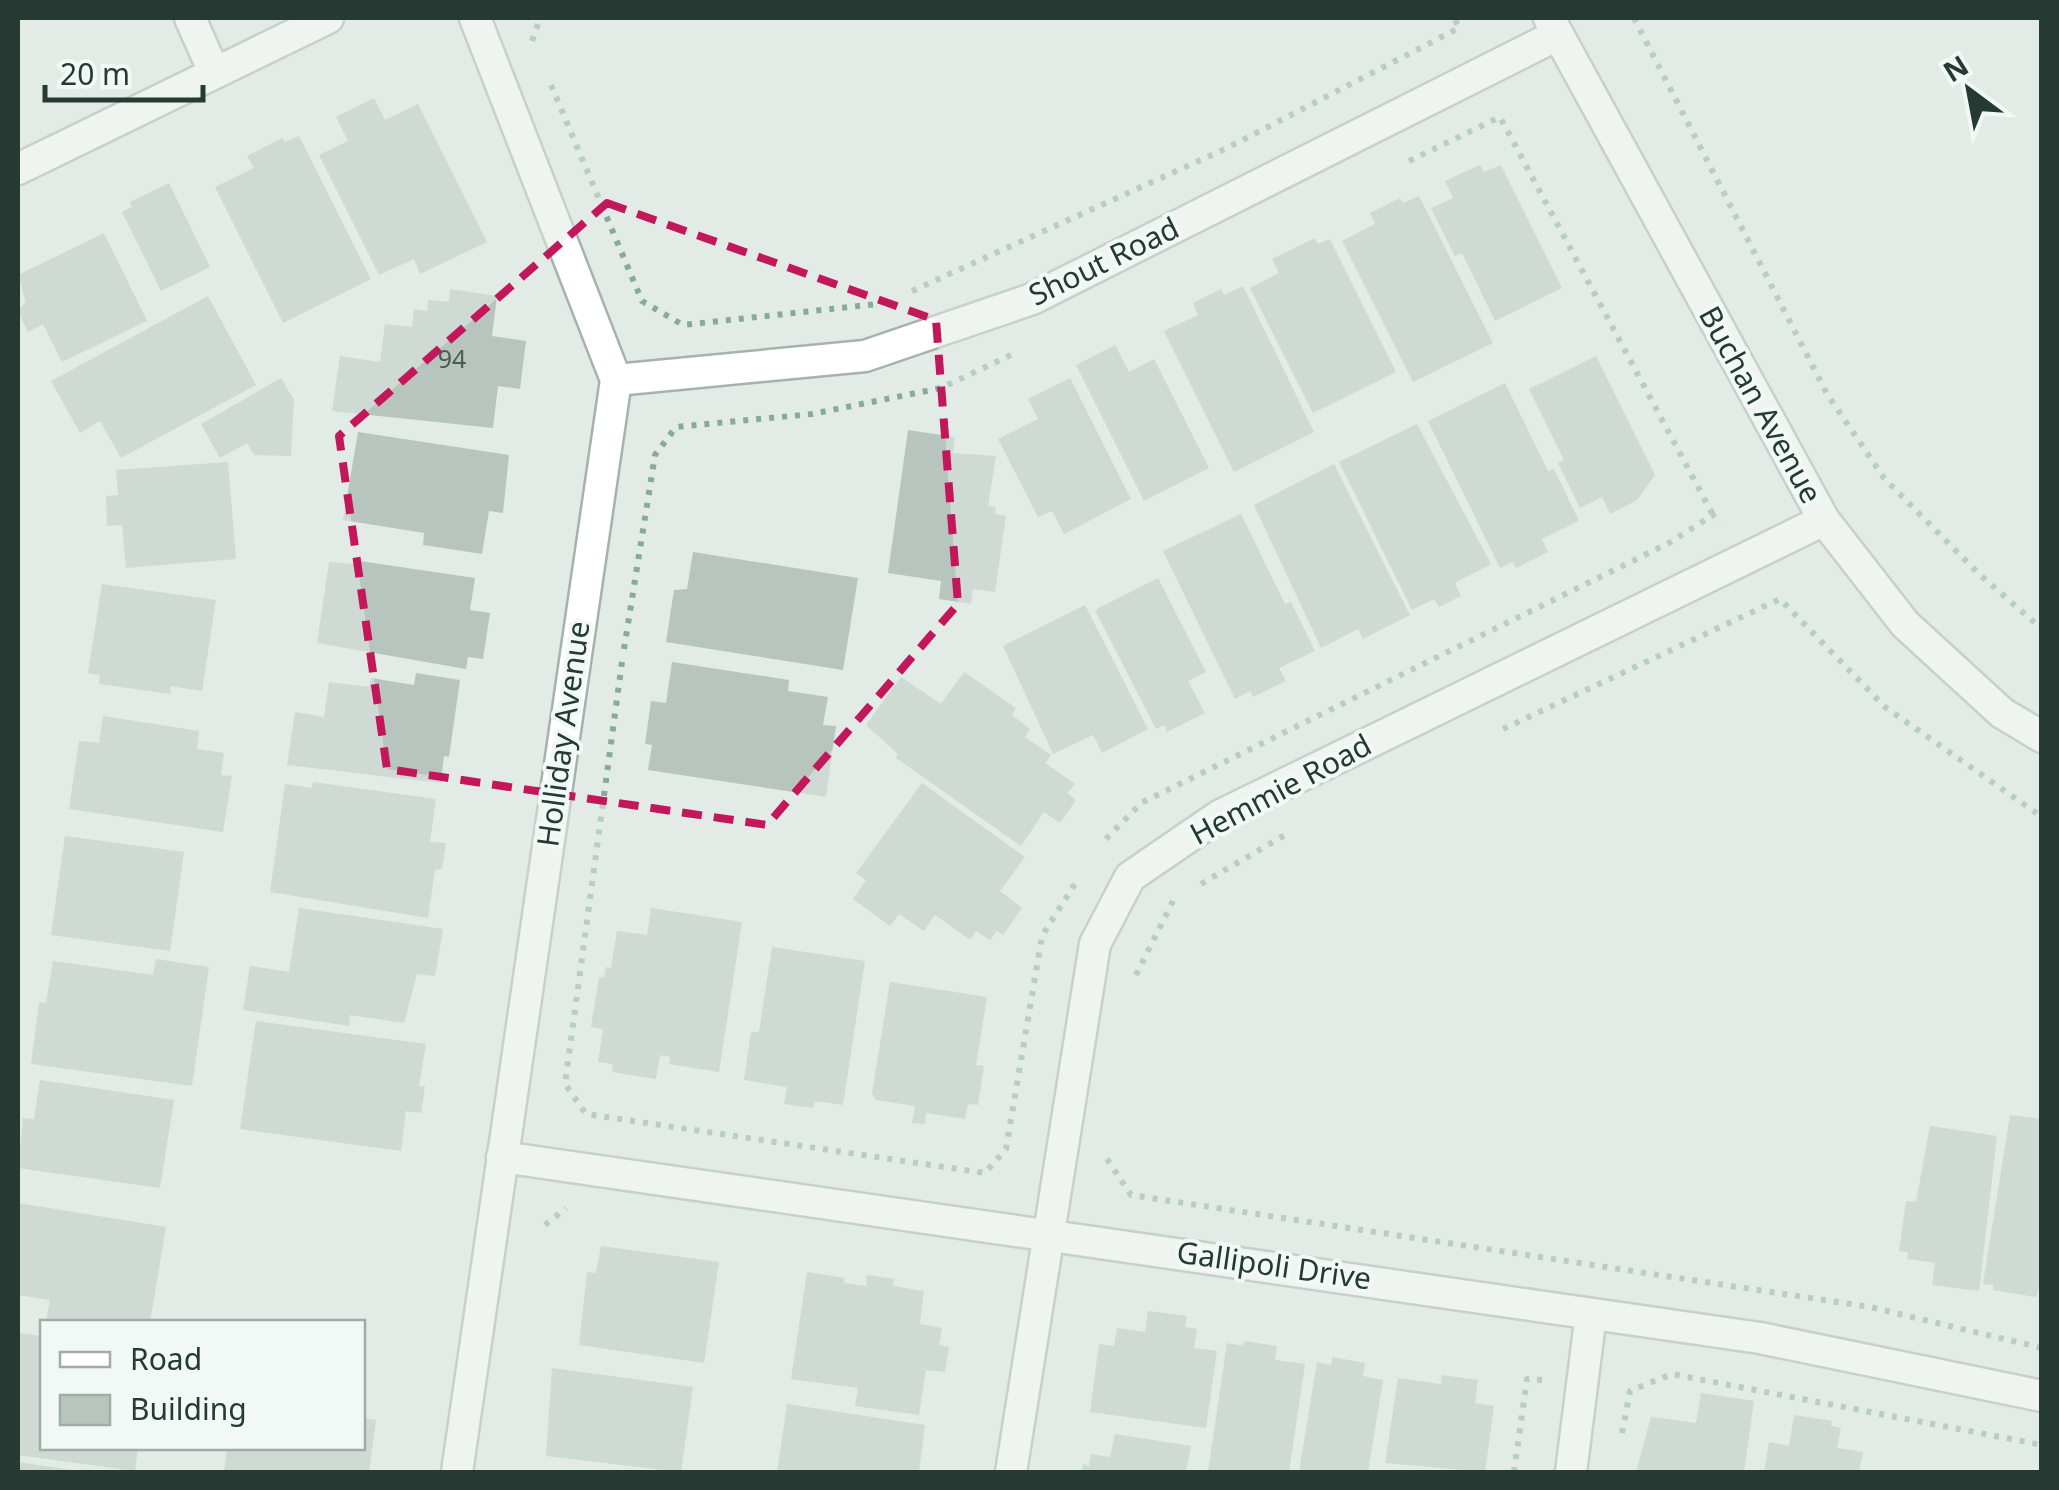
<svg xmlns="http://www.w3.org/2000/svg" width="2059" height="1490" font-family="'Noto Sans',sans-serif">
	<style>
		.building { fill: #b8c5bf }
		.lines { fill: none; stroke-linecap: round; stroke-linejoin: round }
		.minor-casing { stroke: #a5b2ad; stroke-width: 35 }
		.tertiary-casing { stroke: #a5b2ad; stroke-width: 35 }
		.path { stroke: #86ab9d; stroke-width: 6; stroke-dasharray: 5 8; stroke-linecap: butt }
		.minor { stroke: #fff; stroke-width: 30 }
		.tertiary { stroke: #fff; stroke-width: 30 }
		.marked { fill: none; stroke: #c2185b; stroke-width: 8; stroke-dasharray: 20 12; stroke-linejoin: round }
		.labels { text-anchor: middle; stroke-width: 8; stroke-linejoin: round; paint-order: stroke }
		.number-label { font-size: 25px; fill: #495d56 }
		.street-label { font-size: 30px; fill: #243a33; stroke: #f2f8f5 }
	</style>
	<rect width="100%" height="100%" fill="#e2ebe6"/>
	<g class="building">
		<polygon points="374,98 385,120 418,104 487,242 420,274 414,259 379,275 319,155 348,141 336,117"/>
		<polygon points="299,136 371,279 283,323 215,187 254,168 247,156 282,138 285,142"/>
		<polygon points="1480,165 1484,172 1501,165 1562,288 1495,321 1462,253 1455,256 1431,208 1453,198 1445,181"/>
		<polygon points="169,183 210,267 161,291 122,212 132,207 130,202"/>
		<polygon points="1419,196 1493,343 1413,382 1342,241 1375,224 1370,213 1400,198 1403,203"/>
		<polygon points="104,233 147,321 62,362 43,324 28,332 18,311 26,302 18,275"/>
		<polygon points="1315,238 1318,244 1330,239 1396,372 1313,413 1250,288 1279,273 1272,259"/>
		<polygon points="1243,286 1314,432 1234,472 1164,331 1198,315 1193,303 1221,289 1224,295"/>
		<polygon points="450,289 497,296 492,336 526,341 520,389 498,386 493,428 332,411 340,356 380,362 385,324 412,327 414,309 427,311 428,300 449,302"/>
		<polygon points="208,296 256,385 121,458 100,421 80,433 51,381"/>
		<polygon points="1115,345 1129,372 1154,359 1209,468 1144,501 1076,365"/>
		<polygon points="1596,356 1655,475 1637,500 1610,514 1602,497 1580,508 1558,463 1564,460 1529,389"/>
		<polygon points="281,378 294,400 291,456 254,455 247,443 220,458 201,424"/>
		<polygon points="1070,378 1131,499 1064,534 1052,511 1038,517 998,439 1038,419 1028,399"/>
		<polygon points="1505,383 1548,471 1554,469 1579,521 1542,539 1548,552 1516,568 1513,562 1500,568 1428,421"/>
		<polygon points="1417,424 1491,564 1455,583 1461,596 1439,607 1434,599 1412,610 1339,462"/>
		<polygon points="908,430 955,437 953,453 996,456 988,506 996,507 995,514 1006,516 995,592 973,589 971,604 939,599 941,581 888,573"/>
		<polygon points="358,432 509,455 503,513 489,511 482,554 423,545 424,533 343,520"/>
		<polygon points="228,462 236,559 126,568 122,525 107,526 106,496 118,495 116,470"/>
		<polygon points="1334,464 1410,615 1363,639 1358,629 1321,648 1254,505"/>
		<polygon points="1241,514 1285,604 1291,602 1315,651 1279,668 1286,681 1253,697 1250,691 1235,699 1163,551"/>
		<polygon points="693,552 858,578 843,670 666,642 674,590 687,589"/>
		<polygon points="353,560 475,578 470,610 490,613 483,659 468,657 466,669 317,643 329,562 353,564"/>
		<polygon points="1158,578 1206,672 1188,681 1205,713 1167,732 1164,725 1156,729 1095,610"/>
		<polygon points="102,584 216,600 202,691 170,686 171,694 99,684 100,675 88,673"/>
		<polygon points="1085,605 1148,729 1102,753 1093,735 1053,754 1003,646"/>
		<polygon points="672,662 789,680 788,691 828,697 823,725 836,726 826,797 648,770 652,745 645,744 651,701 666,703"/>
		<polygon points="964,672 1016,708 1012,715 1030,729 1025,737 1051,755 1045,763 1075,784 1067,793 1076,800 1060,823 1044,812 1021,846 896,758 898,754 866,725 901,677 941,704"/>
		<polygon points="416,673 460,680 449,757 444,756 441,783 287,765 295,712 324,717 329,682 369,687 371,678 414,685"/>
		<polygon points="103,716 199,731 197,749 224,753 221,775 232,776 223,832 69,809 79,741 99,743"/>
		<polygon points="313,782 436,799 430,842 446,843 442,869 435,870 428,918 270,892 285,784 312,788"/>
		<polygon points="922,783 1025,857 1000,891 1022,908 1003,935 997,931 990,940 976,931 970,940 935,915 924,931 899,914 890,926 853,899 866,880 856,873"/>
		<polygon points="65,836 184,852 170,951 51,935"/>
		<polygon points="299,908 443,929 435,976 417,974 404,1023 350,1015 349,1026 243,1010 250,966 289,972"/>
		<polygon points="651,908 742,922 719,1072 669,1064 670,1057 660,1055 656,1079 612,1072 613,1064 598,1062 603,1029 591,1027 599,977 604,978 606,967 611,968 617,931 647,935"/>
		<polygon points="772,947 865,961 843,1105 815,1101 813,1108 784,1104 787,1087 744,1080 751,1032 759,1032"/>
		<polygon points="156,959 209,967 192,1086 31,1064 39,1002 46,1003 53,961 153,975"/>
		<polygon points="890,982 987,997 976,1065 984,1066 978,1105 968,1104 965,1119 926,1113 925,1124 912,1123 915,1106 876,1100 872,1093"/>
		<polygon points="256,1021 426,1044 419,1086 425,1086 421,1113 406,1111 401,1151 240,1129"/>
		<polygon points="40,1080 174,1100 160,1188 18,1168 23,1118 34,1119"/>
		<polygon points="2010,1115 2042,1119 2042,1280 2036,1297 1993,1290 1993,1285 1983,1284"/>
		<polygon points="1930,1126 1997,1136 1979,1291 1932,1285 1935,1263 1907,1259 1908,1252 1899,1251 1906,1201 1916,1202"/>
		<polygon points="18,1203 166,1227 150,1322 46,1322 50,1300 18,1295"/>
		<polygon points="601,1246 719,1262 704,1363 579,1345 587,1272 596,1273"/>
		<polygon points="807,1272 845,1278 844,1283 866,1286 867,1275 894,1279 893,1286 924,1291 920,1324 942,1328 939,1345 949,1347 945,1372 926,1370 919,1415 855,1406 858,1388 791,1379"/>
		<polygon points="1148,1311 1187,1316 1185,1327 1197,1329 1194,1348 1217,1351 1206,1428 1090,1412 1099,1344 1114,1346 1117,1328 1145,1332"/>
		<polygon points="18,1333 42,1336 42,1448 138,1448 135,1471 18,1455"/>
		<polygon points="1244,1341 1277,1346 1275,1360 1305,1364 1289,1472 1208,1472 1227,1343 1243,1346"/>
		<polygon points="1332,1357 1365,1363 1363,1376 1383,1380 1368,1472 1299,1472 1317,1362 1331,1365"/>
		<polygon points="552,1368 693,1387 681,1472 546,1456"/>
		<polygon points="1442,1375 1478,1380 1475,1403 1494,1406 1485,1472 1385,1463 1398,1378 1441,1384"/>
		<polygon points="1701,1393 1754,1401 1744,1472 1636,1472 1651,1417 1696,1423"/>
		<polygon points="787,1404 925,1425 919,1472 777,1472"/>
		<polygon points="1794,1415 1832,1421 1831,1426 1841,1428 1837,1448 1863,1452 1859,1472 1764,1472 1769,1442 1789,1446"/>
		<polygon points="362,1418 376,1420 369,1472 224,1472 227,1448 362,1448"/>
		<polygon points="1115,1434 1191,1446 1186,1472 1082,1472 1083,1464 1089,1466 1091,1454 1110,1457"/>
		<polygon points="18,1462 71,1470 71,1472 18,1472"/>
	</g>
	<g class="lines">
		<defs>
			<g id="minor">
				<polyline points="190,18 214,72"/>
				<polyline points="616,380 865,356 1032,299 1557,35"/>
				<polyline points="502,1157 1760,1338 2042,1396"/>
				<polyline points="457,1472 616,380 475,18"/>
				<polyline points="1011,1472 1095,944 1130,877 1219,816 1824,520"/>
				<polyline points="1571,1472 1591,1314"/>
			</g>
			<g id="tertiary">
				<polyline points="1549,18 1824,520 1905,624 2002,713 2042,737"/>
				<polyline points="18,169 328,18"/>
			</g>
		</defs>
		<use href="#minor" class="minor-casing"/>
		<use href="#tertiary" class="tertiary-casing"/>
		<g class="path">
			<polyline points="1634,18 1827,394 1884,478 1979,574 2042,629"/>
			<polyline points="532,41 540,18"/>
			<polyline points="551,85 642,301 683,325 877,304"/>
			<polyline points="1409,161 1500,117 1713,515"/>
			<polyline points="912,291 1227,148 1459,28 1454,18"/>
			<polyline points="624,649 655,455 676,427 812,414 941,388 1011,355"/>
			<polyline points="622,662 565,1084 586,1114 985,1173 1006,1149 1042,936 1076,882"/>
			<polyline points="1503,729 1780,599 1885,707 2042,817"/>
			<polyline points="1106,839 1141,803 1669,543 1713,515 1720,524"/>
			<polyline points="1201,884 1285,835"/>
			<polyline points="1136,975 1173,901"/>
			<polyline points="1107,1159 1131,1195 1870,1307 2042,1348"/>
			<polyline points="545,1225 566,1208"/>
			<polyline points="1622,1433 1630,1391 1672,1374 2042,1445"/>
			<polyline points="1514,1472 1527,1379 1542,1380"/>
		</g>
		<use href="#minor" class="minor"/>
		<use href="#tertiary" class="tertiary"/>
	</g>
	<path d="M0 0H2059V1490H0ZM607 203 936 320 958 604 767 825 387 769 339 436Z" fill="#e2ebe6" fill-opacity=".55" fill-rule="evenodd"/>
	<path class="marked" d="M607 203 936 320 958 604 767 825 387 769 339 436Z"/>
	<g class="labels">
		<g class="number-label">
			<text x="452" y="368">94</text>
		</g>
		<g class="street-label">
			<text transform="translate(1104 262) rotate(-26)" y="10">Shout Road</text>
			<text transform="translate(1760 405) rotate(61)" y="10">Buchan Avenue</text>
			<text transform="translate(564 734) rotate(-82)" y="10">Holliday Avenue</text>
			<text transform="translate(1281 790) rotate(-28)" y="10">Hemmie Road</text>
			<text transform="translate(1274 1266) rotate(8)" y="10">Gallipoli Drive</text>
		</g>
	</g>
	<rect width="2059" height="1490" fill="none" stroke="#243a33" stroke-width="40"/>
	<rect x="40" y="1320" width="325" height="130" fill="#f2f8f5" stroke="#a0aca7" stroke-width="2.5"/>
	<rect x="60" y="1352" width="50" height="15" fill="#ffffff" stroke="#a0aca7" stroke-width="2.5"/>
	<text x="130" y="1370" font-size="30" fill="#243a33">Road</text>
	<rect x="60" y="1395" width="50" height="30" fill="#b8c5bf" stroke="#a0aca7" stroke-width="2.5"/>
	<text x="130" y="1420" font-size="30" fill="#243a33">Building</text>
	<g transform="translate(1969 90) rotate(328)" stroke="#f2f8f5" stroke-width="8" paint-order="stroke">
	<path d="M0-8L18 38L0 25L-18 38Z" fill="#243a33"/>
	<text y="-15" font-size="28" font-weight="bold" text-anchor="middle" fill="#243a33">N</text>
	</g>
	<path d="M45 85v15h158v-15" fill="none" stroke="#243a33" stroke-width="5"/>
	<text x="60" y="85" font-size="30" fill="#243a33" stroke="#f2f8f5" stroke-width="8" paint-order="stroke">20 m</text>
</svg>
